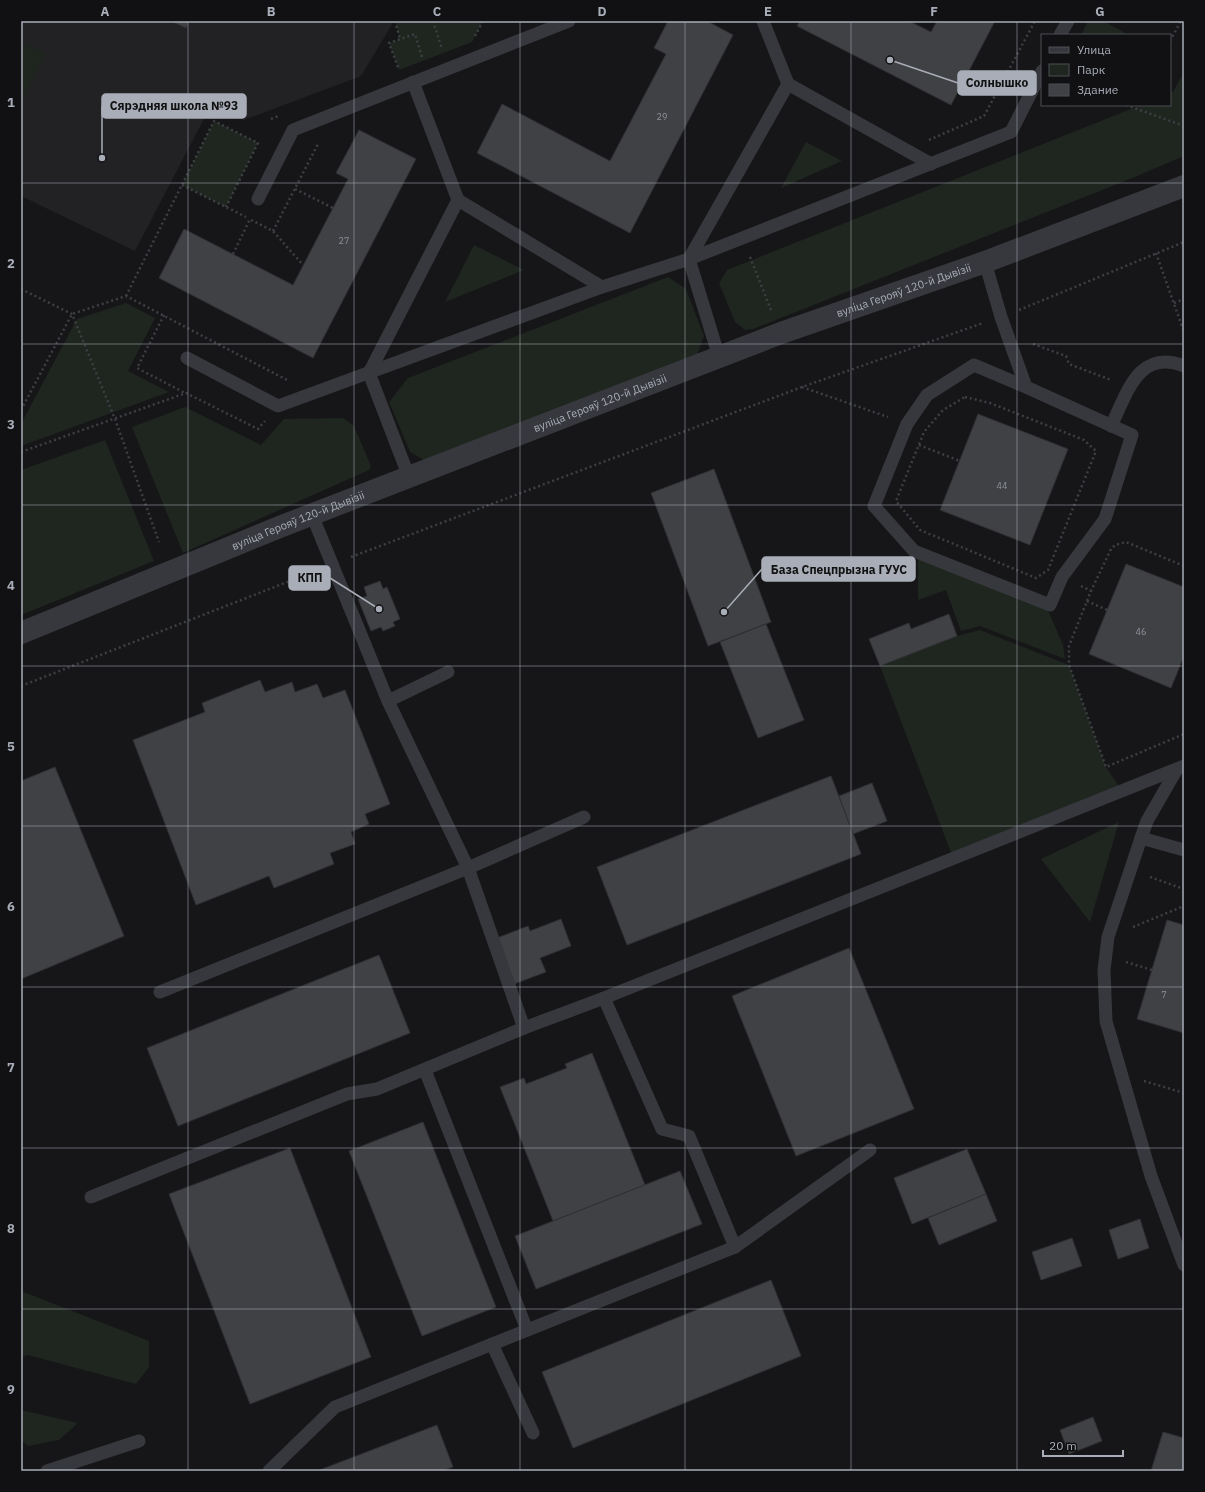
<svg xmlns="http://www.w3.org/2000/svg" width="1205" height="1492" font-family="'IBM Plex Sans',sans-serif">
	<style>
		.built { fill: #222225 }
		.green { fill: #1e261f }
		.building { fill: #404145; stroke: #303034 }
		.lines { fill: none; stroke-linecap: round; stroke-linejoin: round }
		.path { stroke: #3d3f44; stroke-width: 2.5; stroke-dasharray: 2 3; stroke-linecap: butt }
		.service { stroke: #37383d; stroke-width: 13 }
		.tertiary { stroke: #37383d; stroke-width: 22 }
		.grid { fill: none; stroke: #a8adb8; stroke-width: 1; stroke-opacity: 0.55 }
		.labels { text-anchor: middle; stroke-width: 4; stroke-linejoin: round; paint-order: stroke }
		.number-label { font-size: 9px; fill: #8e929b }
		.street-label { font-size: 11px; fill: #a8adb8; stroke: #111113 }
		.leader { fill: none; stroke: #a8adb8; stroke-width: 1.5 }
		.callout-dot { fill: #a8adb8; stroke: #111113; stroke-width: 1.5 }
		.callout { fill: #a8adb8; stroke: #a8adb8; stroke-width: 1.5 }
		.callout-label { font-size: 12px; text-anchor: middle; font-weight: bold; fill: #111 }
		.neatline { fill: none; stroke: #a8adb8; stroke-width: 1.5 }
		.grid-label { font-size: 13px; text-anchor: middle; font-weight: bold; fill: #a8adb8 }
	</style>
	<rect width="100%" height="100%" fill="#161618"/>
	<polygon class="built" points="21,21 394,21 361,76 244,120 209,109 135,251 21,196"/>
	<g class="green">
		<polygon points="395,21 483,21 472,42 399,70 389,43 400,39"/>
		<polygon points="1088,21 1103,21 1129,35 1081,35"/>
		<polygon points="21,41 46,54 21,102"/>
		<polygon points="1184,72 1184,156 1130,179 753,329 745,330 735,322 719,283 727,270 1141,105 1170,105 1170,93 1173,92"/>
		<polygon points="214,121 258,143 226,207 182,185"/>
		<polygon points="806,142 842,161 781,188"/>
		<polygon points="474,245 524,270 445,302"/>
		<polygon points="668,277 686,289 704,336 697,355 427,462 410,452 389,402 408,378"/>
		<polygon points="126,303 155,318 128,371 169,392 21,446 21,424 77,319"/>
		<polygon points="185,407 261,445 284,419 343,418 354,426 371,466 369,470 183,553 132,427"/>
		<polygon points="105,440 154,561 21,615 21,470"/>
		<polygon points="918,557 1047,608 1063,645 1065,659 980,626 961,631 946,590 918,600"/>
		<polygon points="980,630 1069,665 1106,767 1122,791 953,858 880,666 957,636"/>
		<polygon points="1119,822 1090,922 1041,859"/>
		<polygon points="21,1291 149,1341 149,1367 136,1384 28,1355 21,1357"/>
		<polygon points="21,1410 78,1423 59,1440 28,1446 21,1440"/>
	</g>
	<g class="building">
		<polygon points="171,21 189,21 186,28"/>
		<polygon points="668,21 707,21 733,35 630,233 477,153 502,104 610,161 666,54 654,48"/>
		<polygon points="800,21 909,21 931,32 937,21 995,21 951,105 797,26"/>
		<polygon points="359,130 416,159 313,358 159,278 184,229 293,285 348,179 336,173"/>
		<polygon points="978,414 1068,449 1030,545 940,510"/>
		<polygon points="714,469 771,622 708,646 651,493"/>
		<polygon points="1126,564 1184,587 1184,656 1171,688 1089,654"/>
		<polygon points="380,581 383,589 387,587 400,619 393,622 395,626 383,631 381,627 371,631 358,599 367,596 364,587"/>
		<polygon points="949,614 957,636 880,666 869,639 909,623 911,629"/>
		<polygon points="766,624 804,720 758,738 720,642"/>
		<polygon points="260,680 265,692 292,682 295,692 317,684 323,698 345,690 390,804 365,814 369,824 351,832 355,844 330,853 334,864 274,888 269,876 196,905 133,740 205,712 202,703"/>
		<polygon points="55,767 124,936 21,979 21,781"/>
		<polygon points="831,776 861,854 627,945 597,867"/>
		<polygon points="872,783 887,821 853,834 839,796"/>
		<polygon points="561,919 571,946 540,958 546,972 514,984 497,938 528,926 530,931"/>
		<polygon points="1167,920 1184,925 1184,1033 1137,1019"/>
		<polygon points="849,948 914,1109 796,1156 732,996"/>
		<polygon points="379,955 410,1033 178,1126 147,1048"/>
		<polygon points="592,1053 645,1185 553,1221 500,1087 524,1078 526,1084 567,1068 565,1064"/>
		<polygon points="423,1122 496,1307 422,1336 349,1151"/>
		<polygon points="290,1148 371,1357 250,1404 169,1194"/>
		<polygon points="967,1149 986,1194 912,1224 894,1178"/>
		<polygon points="680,1171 702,1224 536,1289 515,1236"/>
		<polygon points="986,1194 997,1221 939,1245 928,1218"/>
		<polygon points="1140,1219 1149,1248 1118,1259 1109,1230"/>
		<polygon points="1072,1238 1082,1266 1041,1280 1032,1252"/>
		<polygon points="771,1280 801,1356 573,1448 542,1372"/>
		<polygon points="1093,1417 1102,1441 1069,1454 1060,1430"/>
		<polygon points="437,1425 453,1467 442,1471 317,1471"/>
		<polygon points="1163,1432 1184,1438 1184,1471 1151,1471"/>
	</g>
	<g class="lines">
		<g class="path">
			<polyline points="395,21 400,39"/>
			<polyline points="433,21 442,49"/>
			<polyline points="475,36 483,21"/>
			<polyline points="1170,41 1181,21"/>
			<polyline points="398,67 389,43 415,34 422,57"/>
			<polyline points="1126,105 1184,126"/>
			<polyline points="271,119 278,116"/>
			<polyline points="929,140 984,116 1035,21"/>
			<polyline points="182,185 246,217"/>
			<polyline points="295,189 333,208"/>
			<polyline points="251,220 273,231 303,265"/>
			<polyline points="273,231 319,142"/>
			<polyline points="1156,253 1184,332"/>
			<polyline points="233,254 250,219"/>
			<polyline points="750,257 771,310"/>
			<polyline points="21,289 72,314 115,419 159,542"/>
			<polyline points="126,296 214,121 258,143 226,207"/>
			<polyline points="1174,303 1184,299"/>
			<polyline points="1019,310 1184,242"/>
			<polyline points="164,315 137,368 185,393"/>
			<polyline points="1033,344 1066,356 1069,364 1111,380"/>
			<polyline points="802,387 888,417"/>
			<polygon points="965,397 990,403 1084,440 1096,451 1048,570 1036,578 920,530 896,501 924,432 943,410"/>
			<polyline points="21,410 72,314 126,296 287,380"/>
			<polyline points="919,445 960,461"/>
			<polyline points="21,452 186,393 258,429 265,421"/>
			<polyline points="351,557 802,387 983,323"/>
			<polyline points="1184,566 1126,542 1115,545 1111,549 1091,591 1069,646 1069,665 1106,767 1184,734"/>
			<polyline points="1081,586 1091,591"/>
			<polyline points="1087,601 1107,610"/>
			<polyline points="21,686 313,572"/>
			<polyline points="1150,877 1184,889"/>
			<polyline points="1133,927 1184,906"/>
			<polyline points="1126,962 1152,970"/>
			<polyline points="1144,1081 1184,1093"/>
		</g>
		<g class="service">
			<polyline points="1060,35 1068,21"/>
			<polyline points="413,82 458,200 602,287"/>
			<polyline points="788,84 931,164"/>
			<polyline points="258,199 293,130 569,21"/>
			<polyline points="985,262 1001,317 1026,387 1132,435 1105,519 1062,577 1050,605 914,551 874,506 907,424 927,395 974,365 1026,387"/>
			<polyline points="719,357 689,259 788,84 763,21"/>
			<polyline points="187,358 278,406 602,287 689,259 1011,132 1042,71"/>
			<path d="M1111 426C1127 394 1138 348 1184 366"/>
			<polyline points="409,477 369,373 458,200"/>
			<polyline points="312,515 388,701 468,868 524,1028"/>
			<polyline points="388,701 448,672"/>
			<polyline points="1177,769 1147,821 1141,838 1184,850"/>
			<polyline points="1141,838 1108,937 1104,970 1106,1021 1151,1176 1184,1265"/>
			<polyline points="160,992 468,868 584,817"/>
			<polyline points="604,998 662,1129 689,1136 735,1247"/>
			<polyline points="425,1070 527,1330"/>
			<polyline points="91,1197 347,1094 377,1089 524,1028 604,998 1184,766"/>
			<polyline points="492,1344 533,1433"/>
			<polyline points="47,1471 139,1441"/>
			<polyline points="269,1471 335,1407 735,1247 870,1150"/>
		</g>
		<path class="tertiary" id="s1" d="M21 633 282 526 719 357 781 333 985 262 1184 186"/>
	</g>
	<path class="grid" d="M188 21V1471M354 21V1471M520 21V1471M685 21V1471M851 21V1471M1017 21V1471M21 183H1184M21 344H1184M21 505H1184M21 666H1184M21 826H1184M21 987H1184M21 1148H1184M21 1309H1184"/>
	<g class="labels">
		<g class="number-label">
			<text x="662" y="120">29</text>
			<text x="344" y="244">27</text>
			<text x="1002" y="489">44</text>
			<text x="1141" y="635">46</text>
			<text x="1164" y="998">7</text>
		</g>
		<g class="street-label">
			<text dy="4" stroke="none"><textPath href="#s1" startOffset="947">вуліца Герояў 120-й Дывізіі</textPath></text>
			<text dy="4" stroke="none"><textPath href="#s1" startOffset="623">вуліца Герояў 120-й Дывізіі</textPath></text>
			<text dy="4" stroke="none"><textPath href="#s1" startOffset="299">вуліца Герояў 120-й Дывізіі</textPath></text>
		</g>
	</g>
	<path class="leader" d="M890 60L958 83M102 158L102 106M724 612L762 569M379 609L330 578"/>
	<g class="callout-dot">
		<circle cx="890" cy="60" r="4"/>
		<circle cx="102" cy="158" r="4"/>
		<circle cx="724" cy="612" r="4"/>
		<circle cx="379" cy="609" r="4"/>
	</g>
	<g class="callout">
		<rect x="958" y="71" width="78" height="24" rx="4"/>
		<rect x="102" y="94" width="144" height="24" rx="4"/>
		<rect x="762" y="557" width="153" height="24" rx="4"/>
		<rect x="289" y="566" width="41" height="24" rx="4"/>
	</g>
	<g class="callout-label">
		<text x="997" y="87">Солнышко</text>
		<text x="174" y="110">Сярэдняя школа №93</text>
		<text x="839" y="574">База Спецпрызна ГУУС</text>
		<text x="310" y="582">КПП</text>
	</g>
	<rect width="1205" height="1492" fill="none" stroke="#111113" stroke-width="44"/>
	<rect x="1041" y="34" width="130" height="72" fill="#111113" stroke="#4d4f55"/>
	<rect x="1049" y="47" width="20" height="6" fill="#37383d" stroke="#4d4f55"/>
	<text x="1077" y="54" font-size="12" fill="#a8adb8">Улица</text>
	<rect x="1049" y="64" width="20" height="12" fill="#1e261f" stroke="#4d4f55"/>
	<text x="1077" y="74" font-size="12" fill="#a8adb8">Парк</text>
	<rect x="1049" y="84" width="20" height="12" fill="#404145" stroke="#4d4f55"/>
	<text x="1077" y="94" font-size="12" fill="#a8adb8">Здание</text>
	<path d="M1043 1450v6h80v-6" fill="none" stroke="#a8adb8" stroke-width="2"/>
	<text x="1049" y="1450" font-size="12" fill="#a8adb8" stroke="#111113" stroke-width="3" paint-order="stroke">20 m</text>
	<rect x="22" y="22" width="1161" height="1448" class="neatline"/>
	<g class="grid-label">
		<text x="105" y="16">A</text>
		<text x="271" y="16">B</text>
		<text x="437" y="16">C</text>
		<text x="602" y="16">D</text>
		<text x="768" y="16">E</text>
		<text x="934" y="16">F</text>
		<text x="1100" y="16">G</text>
		<text x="11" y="107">1</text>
		<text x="11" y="268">2</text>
		<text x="11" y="429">3</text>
		<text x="11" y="590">4</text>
		<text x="11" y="751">5</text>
		<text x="11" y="911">6</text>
		<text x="11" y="1072">7</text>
		<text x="11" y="1233">8</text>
		<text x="11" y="1394">9</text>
	</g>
</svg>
